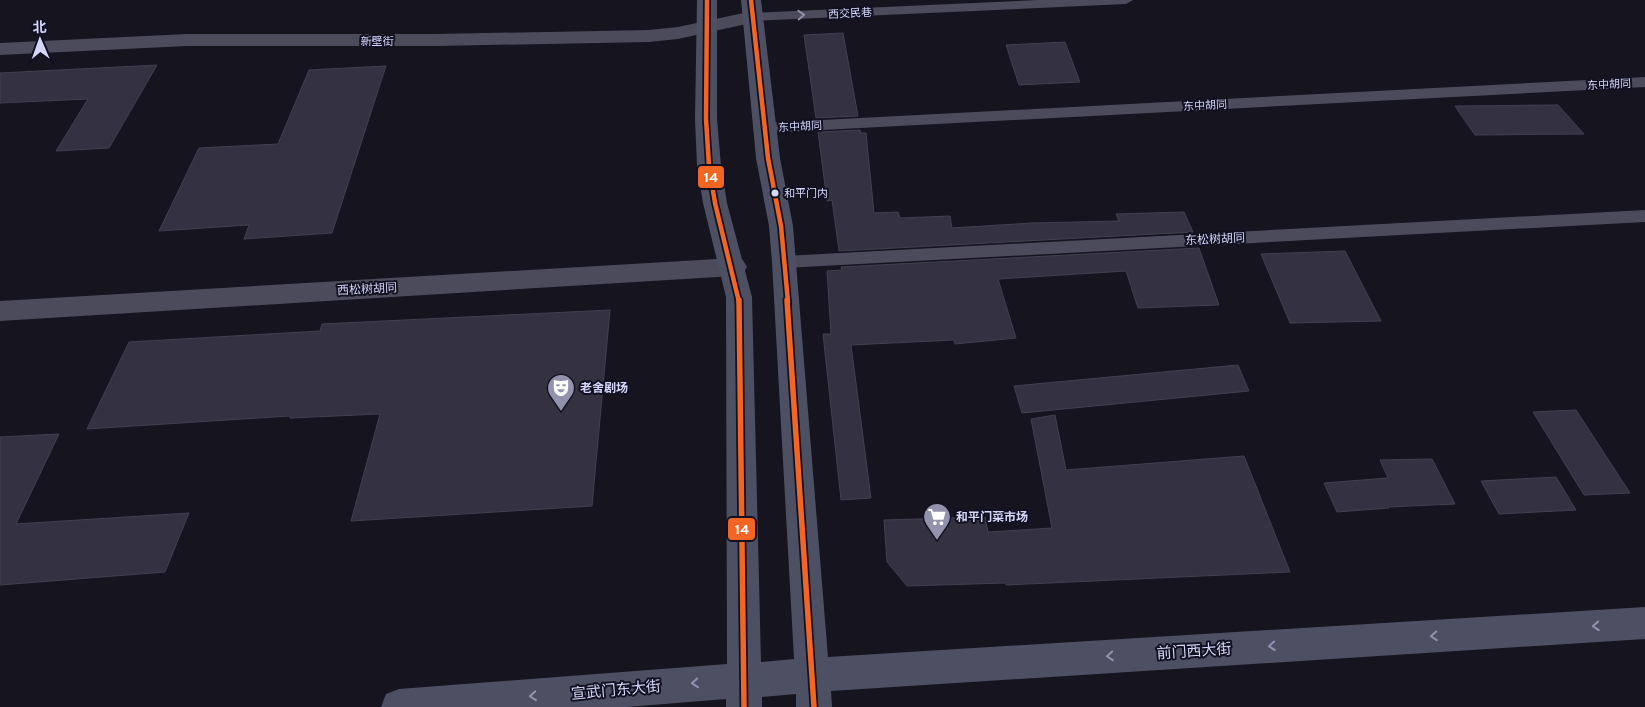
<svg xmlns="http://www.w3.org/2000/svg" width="1645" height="707" font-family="Overpass,'Noto Sans SC',sans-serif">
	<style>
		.building { fill: #343240; stroke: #424051 }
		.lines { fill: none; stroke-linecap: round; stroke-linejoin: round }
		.lane { fill: #4b4b5c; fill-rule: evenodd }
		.street { fill: #4b4b5c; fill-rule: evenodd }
		.secondary { fill: #4d5063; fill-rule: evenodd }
		.bus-1-far1-casing { stroke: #121121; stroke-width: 8 }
		.bus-1-casing { stroke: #121121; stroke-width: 9 }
		.bus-1-far1 { stroke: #f26522; stroke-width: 4.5 }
		.bus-1 { stroke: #f26522; stroke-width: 5.5 }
		.oneway { stroke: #9090ab }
		.oneway2 { stroke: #9293ae }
		.bus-dot { fill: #d6d6fa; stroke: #121121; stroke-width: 2 }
		.labels { text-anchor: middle; stroke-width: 4; stroke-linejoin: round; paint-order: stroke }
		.far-street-label { font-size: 11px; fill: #d6d6fa; stroke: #121121 }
		.bus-label { font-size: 11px; fill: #d6d6fa; stroke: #121121; text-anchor: start }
		.street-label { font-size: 12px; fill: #d6d6fa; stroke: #121121 }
		.poi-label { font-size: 12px; font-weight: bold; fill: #d6d6fa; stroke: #121121; text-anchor: start }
		.near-street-label { font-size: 15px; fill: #d6d6fa; stroke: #121121 }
		.line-badge { stroke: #121121; stroke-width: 2 }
		.badge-label { font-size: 14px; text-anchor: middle; font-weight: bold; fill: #fff }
	</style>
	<rect width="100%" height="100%" fill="#16141e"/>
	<g class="building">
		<polygon points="843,33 858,116 816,118 804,35"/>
		<polygon points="1065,42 1080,82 1019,85 1006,45"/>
		<polygon points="157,65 109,148 56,151 88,99 0,103 0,73"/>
		<polygon points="386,66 332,233 244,239 249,225 159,231 199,148 278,144 309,70"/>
		<polygon points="1558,105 1584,134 1475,135 1455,106"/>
		<polygon points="860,130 861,133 866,133 874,213 898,212 900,218 950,216 952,228 1032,223 1119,221 1116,214 1184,212 1193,232 839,251 832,200 827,201 818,132"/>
		<polygon points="1199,248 1219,305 1138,308 1126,271 998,279 1016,338 955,344 954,340 851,345 871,498 841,500 823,334 831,334 827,271 842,270 841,267"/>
		<polygon points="1345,251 1381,321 1290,323 1261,254"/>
		<polygon points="610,310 592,506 351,521 380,414 290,418 290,416 87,429 129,342 320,331 322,324"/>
		<polygon points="1238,365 1249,391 1022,413 1014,386"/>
		<polygon points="1576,410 1630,493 1584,495 1533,412"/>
		<polygon points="1055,415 1066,470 1244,456 1290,572 1006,585 1005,583 907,586 887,562 884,520 985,517 988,532 1052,528 1031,419"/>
		<polygon points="59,434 16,524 189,513 165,572 0,585 0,437"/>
		<polygon points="1432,459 1455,504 1388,507 1389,508 1337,512 1324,483 1388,478 1380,460"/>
		<polygon points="1556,477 1576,510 1499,514 1481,481"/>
	</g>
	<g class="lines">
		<g class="lane">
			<polygon points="1038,0 1133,0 1126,4 753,21 746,17 753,13"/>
			<polygon points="1645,77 1645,87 765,133 757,128 765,123"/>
			<polygon points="1645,210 1645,222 785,268 779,267 776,262 779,257 785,256"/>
		</g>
		<g class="street">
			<polygon points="753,11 760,13 763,17 760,21 678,39 649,42 436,46 187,46 0,55 0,43 187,34 436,34 649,30 678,27"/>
			<polygon points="734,258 743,260 747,267 743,274 734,276 0,321 0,301"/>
		</g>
		<polygon class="secondary" points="697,0 717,0 717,119 721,166 727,203 752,297 761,662 794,659 772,262 769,226 756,158 741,0 761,0 780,158 793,226 828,657 1645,607 1645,639 831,691 832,707 796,707 796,694 762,697 762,707 726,707 726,699 627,707 381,707 386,694 399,689 727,664 726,297 703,203 697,166 695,119"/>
		<defs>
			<g id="bus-1-far1">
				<polyline points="707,0 706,119 709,166 715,203 739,302"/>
				<polyline points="751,0 768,158 781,226 788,302"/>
			</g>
			<g id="bus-1">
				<polyline points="739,300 744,707"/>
				<polyline points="787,300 814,707"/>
			</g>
		</defs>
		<use href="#bus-1-far1" class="bus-1-far1-casing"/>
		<use href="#bus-1" class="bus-1-casing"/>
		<use href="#bus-1-far1" class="bus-1-far1"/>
		<use href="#bus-1" class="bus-1"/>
	</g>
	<defs><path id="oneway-chevron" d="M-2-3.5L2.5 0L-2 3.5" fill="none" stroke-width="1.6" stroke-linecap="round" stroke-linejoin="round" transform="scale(1.25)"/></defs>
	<use class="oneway" href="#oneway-chevron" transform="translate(801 15) rotate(-3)"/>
	<g class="oneway2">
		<use href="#oneway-chevron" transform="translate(1596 626) rotate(176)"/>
		<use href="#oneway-chevron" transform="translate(1434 636) rotate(176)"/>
		<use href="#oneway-chevron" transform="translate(1272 646) rotate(176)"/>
		<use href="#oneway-chevron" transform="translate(1110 656) rotate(176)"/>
		<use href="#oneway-chevron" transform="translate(695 683) rotate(175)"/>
		<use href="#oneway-chevron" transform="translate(533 696) rotate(175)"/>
	</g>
	<defs>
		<symbol id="theatre-pin" viewBox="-11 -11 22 30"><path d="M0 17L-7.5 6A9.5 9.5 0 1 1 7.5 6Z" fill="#9392ad" stroke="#121121"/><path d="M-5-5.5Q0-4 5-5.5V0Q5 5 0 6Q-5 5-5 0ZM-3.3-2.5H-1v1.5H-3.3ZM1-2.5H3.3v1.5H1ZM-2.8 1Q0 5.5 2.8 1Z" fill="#fff"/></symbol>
		<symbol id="supermarket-pin" viewBox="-11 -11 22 30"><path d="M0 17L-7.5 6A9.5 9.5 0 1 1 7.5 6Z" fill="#9392ad" stroke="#121121"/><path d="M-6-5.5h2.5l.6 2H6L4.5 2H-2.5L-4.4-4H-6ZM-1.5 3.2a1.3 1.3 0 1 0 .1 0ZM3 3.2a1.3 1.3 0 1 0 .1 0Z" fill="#fff"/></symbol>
	</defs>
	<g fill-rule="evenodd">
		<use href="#theatre-pin" x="545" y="372" width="32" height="43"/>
		<use href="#supermarket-pin" x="921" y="501" width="32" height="43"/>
	</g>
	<circle class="bus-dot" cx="775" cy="193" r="4.5"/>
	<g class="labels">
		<g class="far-street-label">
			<text transform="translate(850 13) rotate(-3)" y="4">西交民巷</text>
			<text x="377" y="45">新壁街</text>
			<text transform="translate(1609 84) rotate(-3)" y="4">东中胡同</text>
			<text transform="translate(1205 105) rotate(-3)" y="4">东中胡同</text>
			<text transform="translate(800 126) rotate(-3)" y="4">东中胡同</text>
		</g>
		<g class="bus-label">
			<text x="784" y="197">和平门内</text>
		</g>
		<g class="street-label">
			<text transform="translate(1215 239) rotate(-3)" y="4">东松树胡同</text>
			<text transform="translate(367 289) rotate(-3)" y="4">西松树胡同</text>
		</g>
		<g class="poi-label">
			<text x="580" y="392">老舍剧场</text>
			<text x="956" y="521">和平门菜市场</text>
		</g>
		<g class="near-street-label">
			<text transform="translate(1194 651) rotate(-4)" y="5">前门西大街</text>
			<text transform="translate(616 690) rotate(-5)" y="5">宣武门东大街</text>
		</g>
	</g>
	<g class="line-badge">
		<rect x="697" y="165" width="28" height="24" rx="5" fill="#f26522"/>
		<rect x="727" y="517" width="29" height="24" rx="5" fill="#f26522"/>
	</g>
	<g class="badge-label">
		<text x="711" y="182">14</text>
		<text x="742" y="534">14</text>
	</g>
	<g transform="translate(40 40) rotate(358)" stroke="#121121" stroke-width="4" paint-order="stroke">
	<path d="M0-4L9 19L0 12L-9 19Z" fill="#d6d6fa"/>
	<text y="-8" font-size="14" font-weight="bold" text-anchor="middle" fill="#d6d6fa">北</text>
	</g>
</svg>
